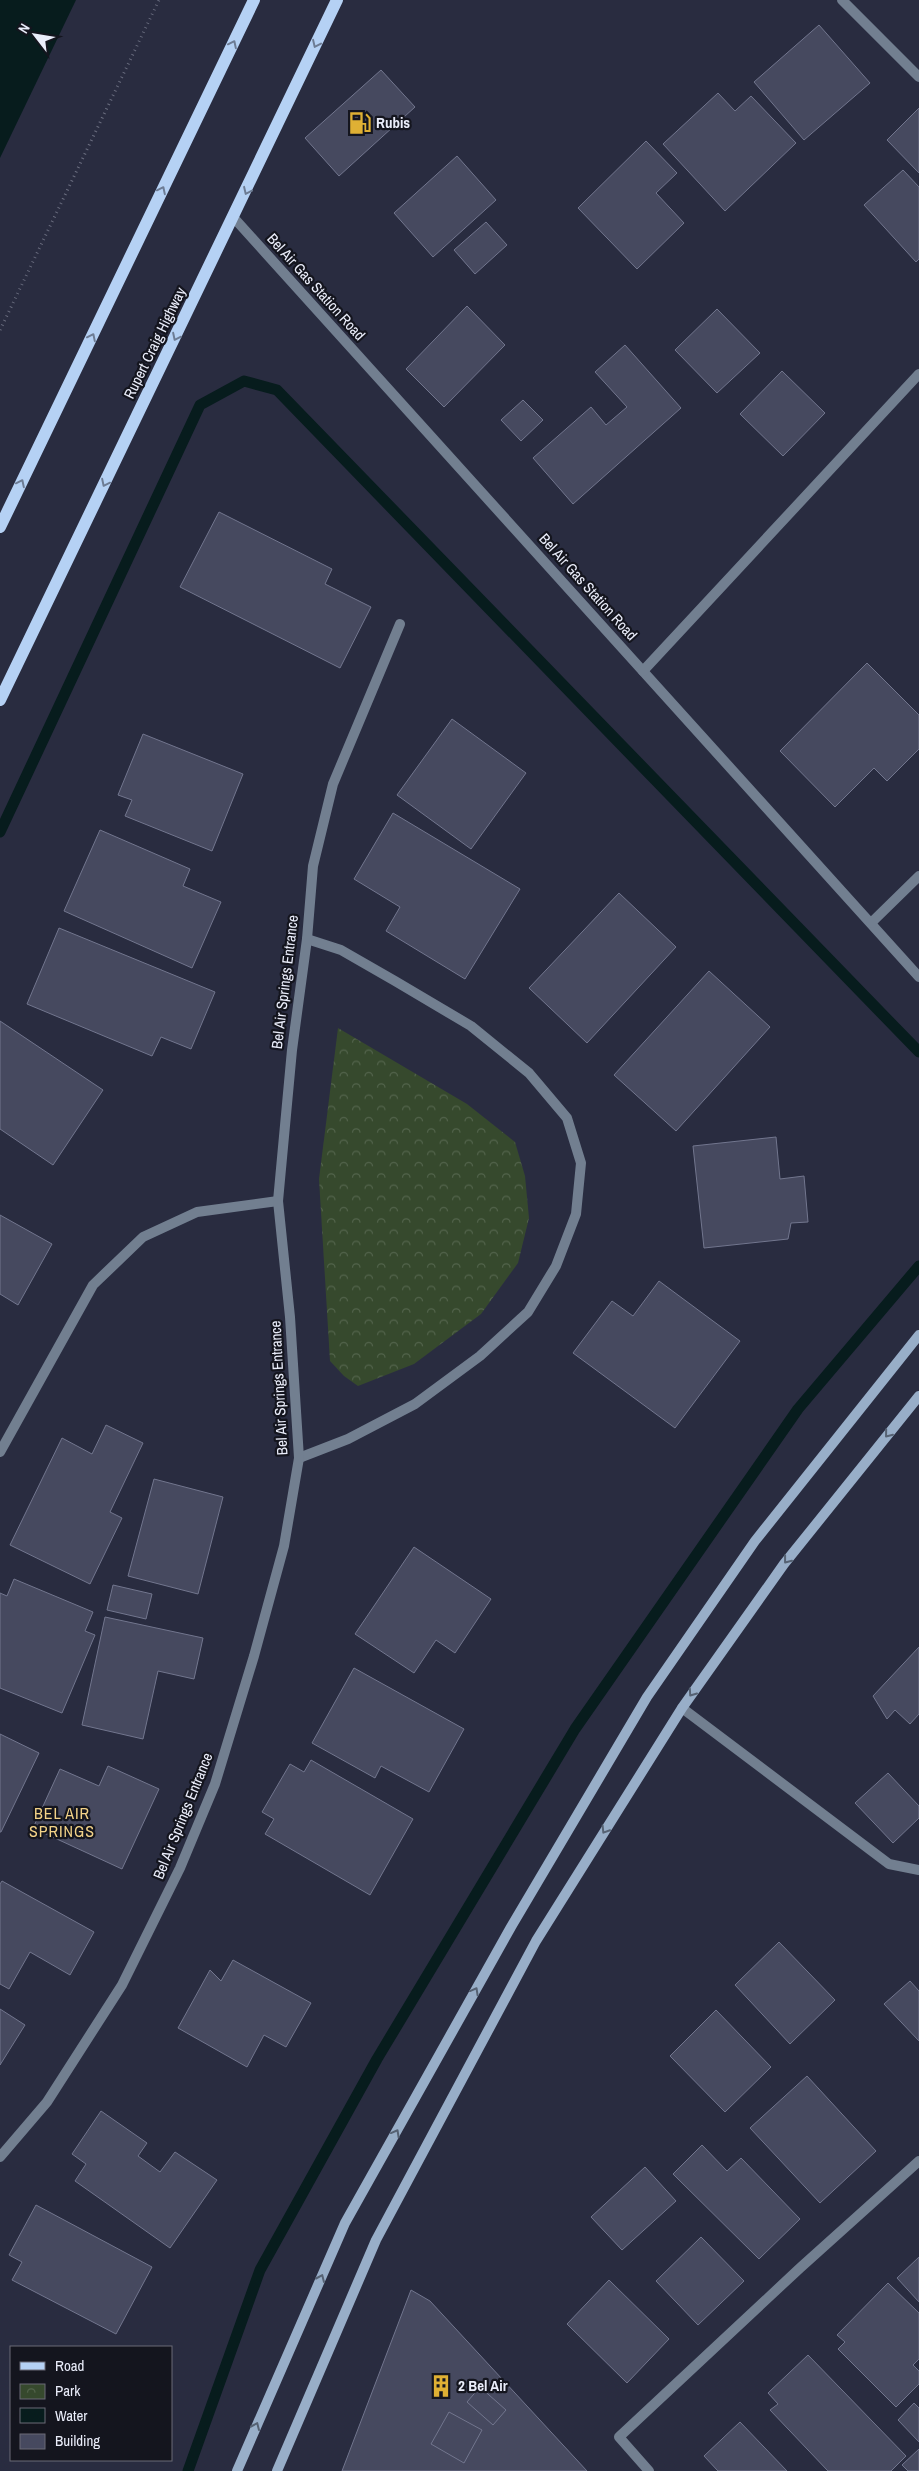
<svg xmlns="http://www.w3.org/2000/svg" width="919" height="2471" font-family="'Archivo Narrow',sans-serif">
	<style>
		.park { fill: url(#park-crowns) }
		.water { fill: #071c1d }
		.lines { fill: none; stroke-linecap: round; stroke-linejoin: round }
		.stream { stroke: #071c1d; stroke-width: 11 }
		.building { fill: #46495f; stroke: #72768e }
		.path { stroke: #696c7e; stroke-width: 3; stroke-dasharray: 1 4; stroke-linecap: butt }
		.minor { stroke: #727f90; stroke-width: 10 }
		.secondary { stroke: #98aec8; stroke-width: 10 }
		.primary { stroke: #b5d1f4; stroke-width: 12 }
		.oneway { stroke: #6d7c94 }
		.oneway2 { stroke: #566273 }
		.labels { text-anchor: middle; stroke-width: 4.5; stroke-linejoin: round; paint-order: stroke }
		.poi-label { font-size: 15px; font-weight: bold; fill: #eaedfa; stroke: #14151e; text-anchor: start }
		.street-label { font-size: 15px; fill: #eaedfa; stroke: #14151e }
		.neighbourhood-label { font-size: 16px; letter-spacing: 1px; fill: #f2d288; stroke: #14151e }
	</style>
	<defs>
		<pattern id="park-crowns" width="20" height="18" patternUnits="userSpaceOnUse" patternTransform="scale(1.25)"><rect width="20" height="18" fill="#36492d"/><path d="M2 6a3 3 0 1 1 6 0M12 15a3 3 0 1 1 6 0" fill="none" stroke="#53644c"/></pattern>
	</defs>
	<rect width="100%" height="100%" fill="#292c40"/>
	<polygon class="park" points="338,1028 467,1104 515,1142 525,1176 529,1218 518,1263 481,1314 414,1364 358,1386 344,1376 330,1361 319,1179"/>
	<polygon class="water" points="0,0 76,0 0,158"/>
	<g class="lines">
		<g class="stream">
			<polyline points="0,832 200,405 244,381 277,390 919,1052"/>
			<polyline points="188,2471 260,2270 377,2059 575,1729 798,1409 919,1266"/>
		</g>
	</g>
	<g class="building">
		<polygon points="819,25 870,83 804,140 754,82"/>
		<polygon points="381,70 415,107 339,176 305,138"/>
		<polygon points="718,93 735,111 751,96 796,143 725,211 663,144"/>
		<polygon points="919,108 919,173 887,140"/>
		<polygon points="646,141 677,173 656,193 684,223 637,269 578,208"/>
		<polygon points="457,156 496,200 433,257 394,213"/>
		<polygon points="903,170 919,187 919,259 916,262 864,205"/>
		<polygon points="486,222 507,245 475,274 454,250"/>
		<polygon points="467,306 505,345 444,407 406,369"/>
		<polygon points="717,309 760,353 717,393 675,350"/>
		<polygon points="625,345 681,408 573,504 533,458 591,407 606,425 627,407 595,372"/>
		<polygon points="782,371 825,413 783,456 740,414"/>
		<polygon points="523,400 543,420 521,441 501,420"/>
		<polygon points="219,512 332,569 325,584 371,607 340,668 180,587"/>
		<polygon points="867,663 919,715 919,749 887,781 874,768 835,807 780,751"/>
		<polygon points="452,719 526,773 471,849 397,795"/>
		<polygon points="143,734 243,774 212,851 125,816 132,800 118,795"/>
		<polygon points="393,813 520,889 465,979 386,931 400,907 354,879"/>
		<polygon points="100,830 190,869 183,886 221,902 192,968 64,911"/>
		<polygon points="619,893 676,947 587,1043 529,988"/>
		<polygon points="59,928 215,992 191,1049 161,1037 152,1056 27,1004"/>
		<polygon points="709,971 770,1027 676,1131 614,1075"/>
		<polygon points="0,1021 103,1090 53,1165 0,1129"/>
		<polygon points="776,1137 780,1179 804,1176 808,1222 791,1223 788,1239 704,1248 693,1146"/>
		<polygon points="0,1215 52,1244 18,1305 0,1294"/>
		<polygon points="659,1281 740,1341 675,1428 573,1353 612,1301 633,1316"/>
		<polygon points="106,1425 143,1443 110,1512 122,1518 90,1584 10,1545 62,1438 92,1454"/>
		<polygon points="154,1479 223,1497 198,1594 128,1576"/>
		<polygon points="414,1547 491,1599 455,1653 436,1640 414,1673 355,1634"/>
		<polygon points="14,1579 93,1612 85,1631 95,1635 62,1713 0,1688 0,1593 7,1596"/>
		<polygon points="113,1585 152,1594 146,1619 107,1610"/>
		<polygon points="105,1617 203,1638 194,1679 158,1671 143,1739 82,1725"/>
		<polygon points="919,1647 919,1714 910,1724 895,1710 887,1719 873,1696"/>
		<polygon points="354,1668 464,1729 429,1792 381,1766 375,1778 312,1743"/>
		<polygon points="0,1734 39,1753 1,1832 0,1832"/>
		<polygon points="311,1760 413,1819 370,1895 265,1834 274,1819 262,1812 290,1764 304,1772"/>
		<polygon points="108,1766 159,1789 122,1869 33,1828 60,1769 99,1786"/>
		<polygon points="888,1773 919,1806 919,1818 893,1843 855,1803"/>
		<polygon points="2,1881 94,1932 70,1975 30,1952 9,1989 0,1984 0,1884"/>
		<polygon points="779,1942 835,2000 790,2044 735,1985"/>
		<polygon points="233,1960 311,2003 286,2047 264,2035 247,2067 178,2028 210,1970 221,1981"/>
		<polygon points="910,1981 919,1991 919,2041 884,2004"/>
		<polygon points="0,2009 25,2025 0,2065"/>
		<polygon points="716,2010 771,2067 725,2112 670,2056"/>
		<polygon points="807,2076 876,2151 820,2203 750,2128"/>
		<polygon points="101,2111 147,2143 138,2156 160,2172 175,2152 217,2180 170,2248 75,2181 86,2164 72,2154"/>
		<polygon points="702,2145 727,2171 741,2158 800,2219 759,2259 673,2174"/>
		<polygon points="645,2167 676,2201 622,2250 591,2217"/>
		<polygon points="36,2205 152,2267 116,2334 12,2280 22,2262 9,2255"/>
		<polygon points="701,2237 744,2281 698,2325 656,2281"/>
		<polygon points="919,2257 919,2302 897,2278"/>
		<polygon points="609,2280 669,2339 627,2383 567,2324"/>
		<polygon points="888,2283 919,2313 919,2359 913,2365 919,2371 919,2384 896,2407 838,2349 845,2342 837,2335"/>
		<polygon points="411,2290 430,2301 587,2471 342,2471"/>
		<polygon points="808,2355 906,2456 891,2471 828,2471 770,2410 778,2404 768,2393"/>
		<polygon points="480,2387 506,2410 493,2425 467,2402"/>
		<polygon points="914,2403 919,2408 919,2442 898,2420"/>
		<polygon points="449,2412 482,2430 464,2463 431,2444"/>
		<polygon points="740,2422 787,2471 718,2471 704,2456"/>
		<polygon points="919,2449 919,2471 908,2471 902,2465"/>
	</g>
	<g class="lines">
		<polyline class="path" points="0,330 159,0"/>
		<g class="minor">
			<polyline points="842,0 919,77"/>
			<polyline points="234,218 919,977"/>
			<polyline points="643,671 919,374"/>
			<polyline points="871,923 919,876"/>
			<polyline points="0,1452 93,1285 143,1237 197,1212 278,1201"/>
			<polyline points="299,1458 348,1439 415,1404 480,1356 528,1312 556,1266 576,1214 581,1163 567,1118 529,1073 471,1026 395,981 341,950 307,939"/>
			<polyline points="682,1708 889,1864 919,1870"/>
			<polyline points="0,2157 47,2102 122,1985 180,1868 215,1784 254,1656 284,1546 299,1458 290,1317 278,1201 292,1050 307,939 313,866 333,784 400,624"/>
			<polyline points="649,2471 619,2437 800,2268 919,2161"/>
		</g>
		<g class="secondary">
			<polyline points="237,2471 345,2223 511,1927 647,1697 755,1541 919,1335"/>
			<polyline points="277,2471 376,2240 536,1941 682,1708 784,1564 919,1396"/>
		</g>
		<g class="primary">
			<polyline points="0,527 254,0"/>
			<polyline points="0,700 337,0"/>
		</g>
	</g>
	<defs><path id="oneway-chevron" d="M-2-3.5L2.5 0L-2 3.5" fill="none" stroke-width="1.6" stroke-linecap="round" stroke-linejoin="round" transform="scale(1.25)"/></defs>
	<g class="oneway">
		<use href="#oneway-chevron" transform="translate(233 44) rotate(-64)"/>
		<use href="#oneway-chevron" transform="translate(316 44) rotate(115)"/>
		<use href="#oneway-chevron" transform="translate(162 190) rotate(-64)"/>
		<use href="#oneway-chevron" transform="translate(247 191) rotate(115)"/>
		<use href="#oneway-chevron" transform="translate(92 337) rotate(-64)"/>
		<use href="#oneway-chevron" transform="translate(176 337) rotate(116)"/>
		<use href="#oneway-chevron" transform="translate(21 483) rotate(-64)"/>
		<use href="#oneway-chevron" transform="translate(105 483) rotate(116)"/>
	</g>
	<g class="oneway2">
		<use href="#oneway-chevron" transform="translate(888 1434) rotate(129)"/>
		<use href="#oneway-chevron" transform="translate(787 1560) rotate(128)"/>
		<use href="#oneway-chevron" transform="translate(692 1693) rotate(125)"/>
		<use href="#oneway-chevron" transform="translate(605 1830) rotate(122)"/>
		<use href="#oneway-chevron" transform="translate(475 1991) rotate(-61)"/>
		<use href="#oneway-chevron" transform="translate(396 2133) rotate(-61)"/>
		<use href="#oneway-chevron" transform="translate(321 2278) rotate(-66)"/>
		<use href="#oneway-chevron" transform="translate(256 2426) rotate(-66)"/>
	</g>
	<defs>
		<symbol id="fuel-bare" viewBox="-9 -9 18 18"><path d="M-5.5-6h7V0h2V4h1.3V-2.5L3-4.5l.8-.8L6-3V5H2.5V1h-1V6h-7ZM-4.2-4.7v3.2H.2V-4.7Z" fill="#dfb034" stroke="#14151e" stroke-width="2.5" paint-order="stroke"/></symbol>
		<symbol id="building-bare" viewBox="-9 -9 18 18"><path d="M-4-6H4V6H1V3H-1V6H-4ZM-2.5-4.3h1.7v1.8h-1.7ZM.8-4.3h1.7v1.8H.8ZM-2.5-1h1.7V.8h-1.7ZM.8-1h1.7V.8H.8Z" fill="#dfb034" stroke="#14151e" stroke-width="2.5" paint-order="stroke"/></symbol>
	</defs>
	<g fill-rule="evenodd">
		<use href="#fuel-bare" x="344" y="107" width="32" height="32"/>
		<use href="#building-bare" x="425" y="2370" width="32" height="32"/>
	</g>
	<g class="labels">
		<g class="poi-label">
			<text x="376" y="128">Rubis</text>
			<text x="458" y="2391">2 Bel Air</text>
		</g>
		<g class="street-label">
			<text transform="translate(316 287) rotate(48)" y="5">Bel Air Gas Station Road</text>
			<text transform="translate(155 343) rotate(-64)" y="5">Rupert Craig Highway</text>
			<text transform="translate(588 587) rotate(48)" y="5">Bel Air Gas Station Road</text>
			<text transform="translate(285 982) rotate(-83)" y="5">Bel Air Springs Entrance</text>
			<text transform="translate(279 1388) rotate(-93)" y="5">Bel Air Springs Entrance</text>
			<text transform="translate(183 1816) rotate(-68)" y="5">Bel Air Springs Entrance</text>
		</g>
		<g class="neighbourhood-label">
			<text x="62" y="1819">BEL AIR<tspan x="62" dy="18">SPRINGS</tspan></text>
		</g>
	</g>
	<rect x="10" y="2346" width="162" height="115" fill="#14151e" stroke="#6a6b76"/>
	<rect x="20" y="2362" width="25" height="8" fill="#b5d1f4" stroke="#6a6b76"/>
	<text x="55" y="2371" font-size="15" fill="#eaedfa">Road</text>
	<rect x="20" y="2384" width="25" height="15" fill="url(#park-crowns)" stroke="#6a6b76"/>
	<text x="55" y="2396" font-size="15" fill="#eaedfa">Park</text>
	<rect x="20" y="2408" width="25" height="15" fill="#071c1d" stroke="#6a6b76"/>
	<text x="55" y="2421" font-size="15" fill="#eaedfa">Water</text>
	<rect x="20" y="2434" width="25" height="15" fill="#46495f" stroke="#6a6b76"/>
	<text x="55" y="2446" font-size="15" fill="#eaedfa">Building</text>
	<g transform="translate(35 35) rotate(301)" stroke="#14151e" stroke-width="4" paint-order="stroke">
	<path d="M0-4L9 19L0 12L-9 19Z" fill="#eaedfa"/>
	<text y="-8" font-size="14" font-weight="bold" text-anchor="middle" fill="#eaedfa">N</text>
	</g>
</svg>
